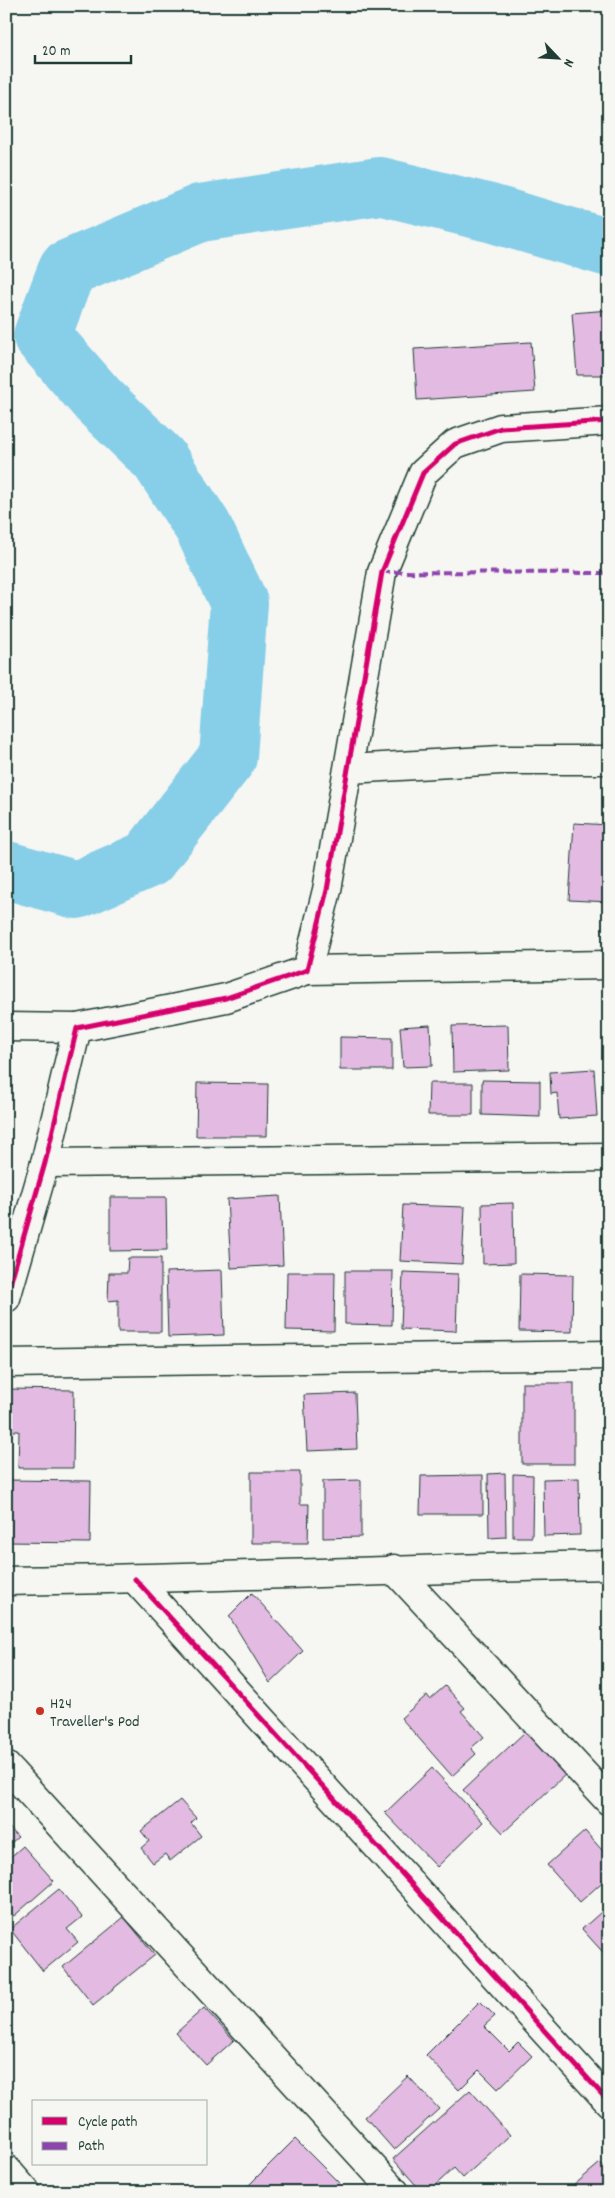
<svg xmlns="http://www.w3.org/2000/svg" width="615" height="2198" font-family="Dekko,sans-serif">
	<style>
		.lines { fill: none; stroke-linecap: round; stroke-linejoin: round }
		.river { stroke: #87cee8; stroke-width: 58 }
		.building { fill: #e2bae2; stroke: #1f3d34 }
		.minor-casing { stroke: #1f3d34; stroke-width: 31 }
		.minor { stroke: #f6f6f2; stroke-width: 28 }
		.quiet { stroke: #8e44ad; stroke-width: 4; stroke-dasharray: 8 4; stroke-linecap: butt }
		.cycleway-casing { stroke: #f6f6f2; stroke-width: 8 }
		.cycleway { stroke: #d6006c; stroke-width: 5 }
		.poi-dot { fill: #c8321e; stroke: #f6f6f2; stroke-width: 2 }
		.labels { text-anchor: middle; stroke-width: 5; stroke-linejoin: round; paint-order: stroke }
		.poi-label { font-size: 16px; fill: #1f3d34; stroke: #f6f6f2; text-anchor: start }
	</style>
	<rect width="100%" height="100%" fill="#f6f6f2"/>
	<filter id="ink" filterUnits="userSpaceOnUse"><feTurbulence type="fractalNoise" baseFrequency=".02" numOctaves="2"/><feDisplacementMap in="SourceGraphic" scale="10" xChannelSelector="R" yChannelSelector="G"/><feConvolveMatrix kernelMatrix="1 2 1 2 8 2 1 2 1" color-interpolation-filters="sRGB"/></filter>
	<g filter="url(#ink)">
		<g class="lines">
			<polyline class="river" points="6,870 77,890 148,859 228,757 239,603 203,527 159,459 99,401 42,336 67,269 200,213 380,186 490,213 609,248"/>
		</g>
		<g class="building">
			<polygon points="609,310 609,375 577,375 572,313"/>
			<polygon points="531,342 535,392 417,400 414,349"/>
			<polygon points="574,823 609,825 609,902 569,900"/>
			<polygon points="430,1025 432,1066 403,1067 400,1027"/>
			<polygon points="508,1025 509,1070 453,1072 452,1026"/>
			<polygon points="340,1037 392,1038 392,1070 340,1070"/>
			<polygon points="594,1069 597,1116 559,1119 557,1093 551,1094 550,1072"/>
			<polygon points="482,1080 540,1081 540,1117 482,1115"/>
			<polygon points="197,1083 268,1084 267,1136 196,1136"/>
			<polygon points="429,1083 473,1083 473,1115 428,1115"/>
			<polygon points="280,1196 283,1265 231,1268 227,1199"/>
			<polygon points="110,1197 166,1197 167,1250 110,1251"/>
			<polygon points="513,1203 514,1263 483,1264 482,1204"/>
			<polygon points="403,1205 465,1207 462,1264 400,1261"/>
			<polygon points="128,1258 161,1258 161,1332 118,1332 118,1300 108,1301 109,1273 127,1273"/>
			<polygon points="222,1270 224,1335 168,1337 166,1272"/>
			<polygon points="345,1271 393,1271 392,1325 345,1324"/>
			<polygon points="287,1272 335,1272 334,1331 286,1330"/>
			<polygon points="403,1272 458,1274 456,1331 401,1329"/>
			<polygon points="520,1274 573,1275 572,1332 519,1331"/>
			<rect x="522" y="1383" width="52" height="81"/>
			<polygon points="6,1389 74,1390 73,1468 18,1468 19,1431 6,1431"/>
			<polygon points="355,1393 357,1449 307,1451 304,1395"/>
			<polygon points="251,1472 300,1472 300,1504 309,1504 308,1543 251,1543"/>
			<polygon points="505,1473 506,1537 489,1538 488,1474"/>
			<polygon points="513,1474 533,1475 532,1537 513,1537"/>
			<polygon points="483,1475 483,1514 420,1514 421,1476"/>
			<polygon points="579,1478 580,1535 544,1536 543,1479"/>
			<polygon points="6,1480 91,1481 90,1543 6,1542"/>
			<polygon points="361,1480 361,1537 323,1538 323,1481"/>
			<polygon points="609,1489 609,1547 605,1547 604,1490"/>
			<polygon points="252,1593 303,1651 270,1683 229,1616"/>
			<polygon points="445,1686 465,1708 461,1711 484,1737 471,1748 476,1754 452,1776 401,1718 427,1695 430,1699"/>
			<polygon points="526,1731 566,1774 503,1833 463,1790"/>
			<polygon points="432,1768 483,1822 437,1867 385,1813"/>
			<polygon points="180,1800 196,1818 191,1823 201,1836 170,1861 165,1854 153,1863 141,1848 149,1841 141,1831"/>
			<polygon points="6,1824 18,1837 6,1847"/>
			<polygon points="585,1831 609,1858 609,1876 580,1902 547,1865"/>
			<polygon points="23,1846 54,1881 14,1916 6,1907 6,1861"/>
			<polygon points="59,1889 82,1917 67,1929 78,1942 43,1971 10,1929"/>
			<polygon points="609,1905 609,1959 582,1929"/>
			<polygon points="124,1917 155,1955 93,2005 63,1967"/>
			<polygon points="480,2001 495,2016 484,2026 509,2051 518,2042 532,2056 498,2089 479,2070 459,2090 426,2055"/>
			<polygon points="204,2008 234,2040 206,2065 176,2033"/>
			<polygon points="408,2076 439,2109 394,2150 365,2117"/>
			<polygon points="470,2090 510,2135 463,2178 454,2168 428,2192 422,2192 393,2159"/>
			<polygon points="295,2139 343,2187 337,2192 251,2192 247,2187"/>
			<polygon points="600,2163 609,2173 609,2192 566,2192"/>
			<polygon points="504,2185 510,2192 497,2192"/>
		</g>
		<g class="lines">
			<defs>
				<g id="minor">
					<polyline points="349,769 501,760 609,760"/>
					<polyline points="307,970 609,965"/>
					<polyline points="6,1027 77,1028"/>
					<polyline points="45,1163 609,1157"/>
					<polyline points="6,1298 45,1163 77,1028 226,998 307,970 327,890 382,572 423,473 455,444 501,428 609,421"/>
					<polyline points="6,1363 609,1355"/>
					<polyline points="394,1569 609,1801"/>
					<polyline points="135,1579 609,2102"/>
					<path d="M6 1581C207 1578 408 1569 609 1565"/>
					<polyline points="6,1766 395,2192"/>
					<polyline points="6,2169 26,2192"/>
				</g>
			</defs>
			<use href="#minor" class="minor-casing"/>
			<use href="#minor" class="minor"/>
			<polyline class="quiet" points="382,572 609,573"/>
			<defs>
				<g id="cycleway">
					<polyline points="6,1298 45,1163 77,1028 226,998 307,970 327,890 382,572 423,473 455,444 501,428 609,421"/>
					<polyline points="135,1579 609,2102"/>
				</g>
			</defs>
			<use href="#cycleway" class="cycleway-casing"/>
			<use href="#cycleway" class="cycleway"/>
		</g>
	</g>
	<circle class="poi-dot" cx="40" cy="1711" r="5"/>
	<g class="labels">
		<g class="poi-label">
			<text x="50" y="1708">H24<tspan x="50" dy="18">Traveller's Pod</tspan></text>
		</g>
	</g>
	<rect width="615" height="2198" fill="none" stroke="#f6f6f2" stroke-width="25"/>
	<rect x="12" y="12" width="590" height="2173" fill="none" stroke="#1f3d34" stroke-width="2" filter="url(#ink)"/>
	<rect x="32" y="2100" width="175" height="65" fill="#f6f6f2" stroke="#a0aca6"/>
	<rect x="42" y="2117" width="25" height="8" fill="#d6006c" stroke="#a0aca6"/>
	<text x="78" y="2126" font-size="15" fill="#1f3d34">Cycle path</text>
	<rect x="42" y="2142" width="25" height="8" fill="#8e44ad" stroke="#a0aca6"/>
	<text x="78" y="2150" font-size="15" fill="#1f3d34">Path</text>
	<g transform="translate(558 58) rotate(115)" stroke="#f6f6f2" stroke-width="4" paint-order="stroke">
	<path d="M0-4L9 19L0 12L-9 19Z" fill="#1f3d34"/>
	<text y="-8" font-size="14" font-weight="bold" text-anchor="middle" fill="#1f3d34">N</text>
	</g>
	<path d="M35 55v8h96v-8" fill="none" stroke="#1f3d34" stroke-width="2.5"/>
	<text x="42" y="55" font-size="15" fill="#1f3d34" stroke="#f6f6f2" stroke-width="4" paint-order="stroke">20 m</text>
</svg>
